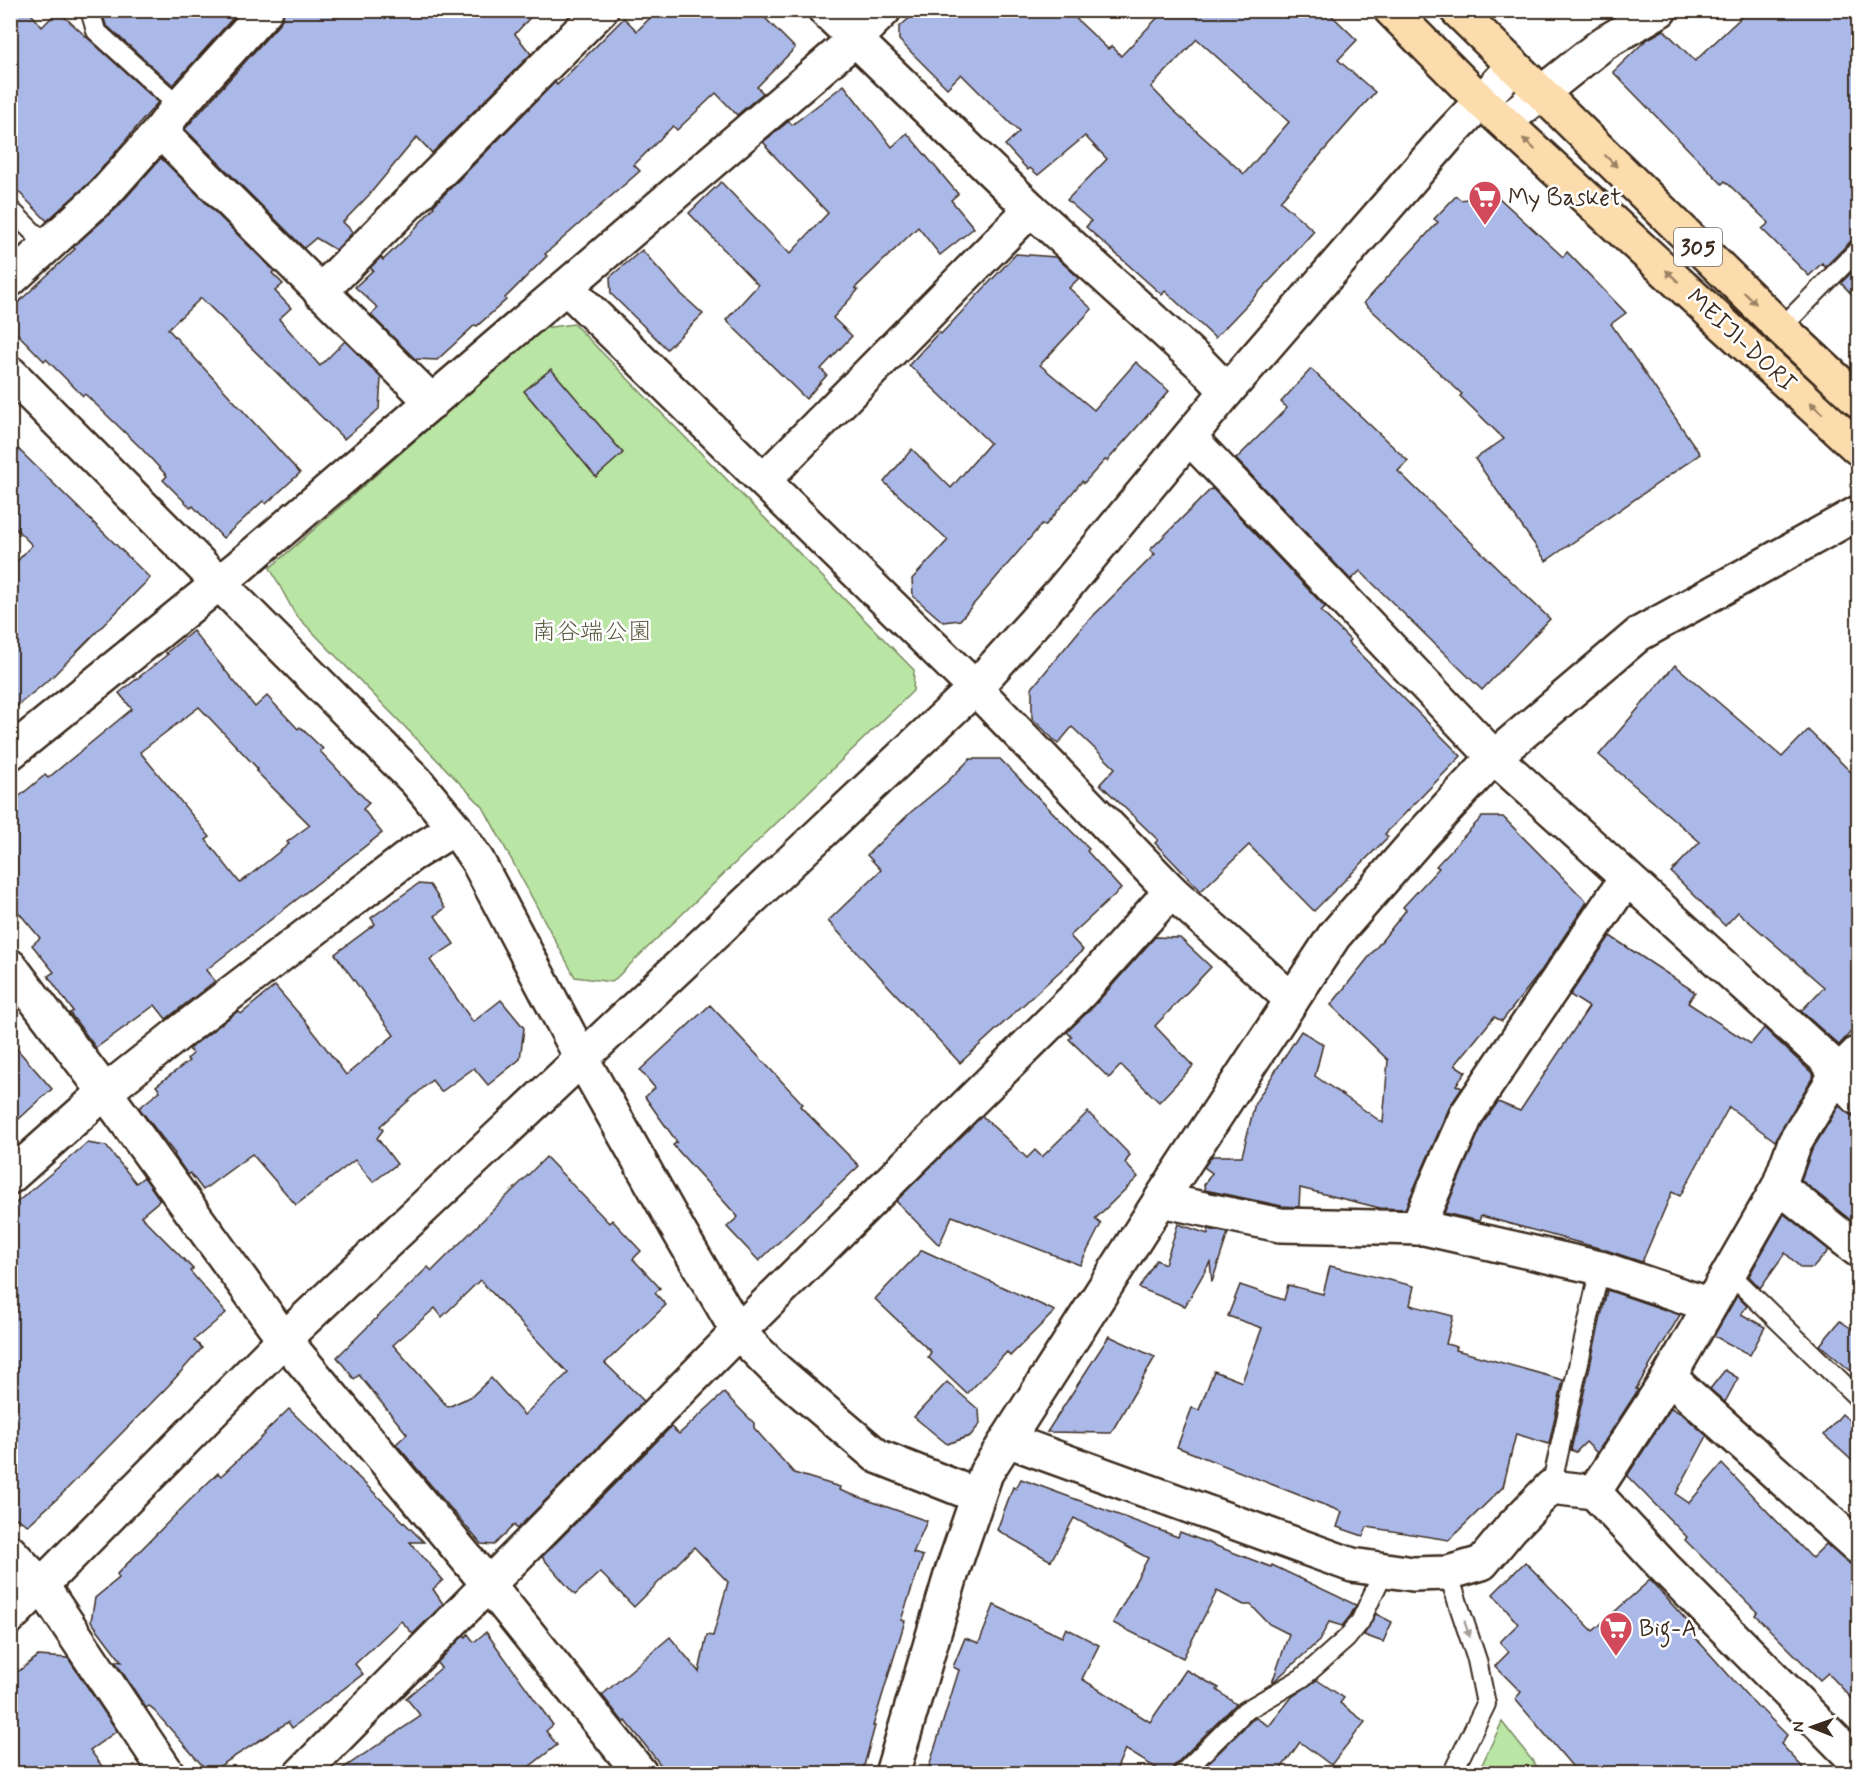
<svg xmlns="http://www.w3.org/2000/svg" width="1869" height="1784" font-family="Mynerve,'Klee One',sans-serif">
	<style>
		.green { fill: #b9e6a4; stroke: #7a8861; stroke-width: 1.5 }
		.building { fill: #abb9e9; stroke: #3b2a1e; stroke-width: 1.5; fill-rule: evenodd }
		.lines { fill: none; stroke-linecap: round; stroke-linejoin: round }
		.lane-casing { stroke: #3b2a1e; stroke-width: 22 }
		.street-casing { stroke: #3b2a1e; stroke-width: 38 }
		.secondary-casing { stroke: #3b2a1e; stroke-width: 38 }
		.primary-casing { stroke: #3b2a1e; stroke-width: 38 }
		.lane { stroke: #fff; stroke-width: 18 }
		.street { stroke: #fff; stroke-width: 33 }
		.secondary { stroke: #fff; stroke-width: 33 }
		.primary { stroke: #fcdcac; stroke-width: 33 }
		.oneway { fill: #9c8365 }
		.oneway2 { fill: #a79f9a }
		.labels { text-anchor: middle; stroke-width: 5; stroke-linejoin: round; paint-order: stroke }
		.shield { fill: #fff; stroke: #766a62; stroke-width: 1.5 }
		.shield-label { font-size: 22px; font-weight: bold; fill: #3b2a1e }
		.poi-label { font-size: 24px; fill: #3b2a1e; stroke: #fff; text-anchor: start }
		.street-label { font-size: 24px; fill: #3b2a1e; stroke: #fff }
		.park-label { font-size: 24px; fill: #5a5940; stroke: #fff }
	</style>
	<rect width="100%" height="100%" fill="#fff"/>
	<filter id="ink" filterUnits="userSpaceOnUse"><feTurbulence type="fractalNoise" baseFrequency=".0167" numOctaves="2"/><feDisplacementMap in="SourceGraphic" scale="12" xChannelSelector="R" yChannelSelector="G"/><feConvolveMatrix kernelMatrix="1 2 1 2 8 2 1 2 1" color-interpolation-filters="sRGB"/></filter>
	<g filter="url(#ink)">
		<g class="green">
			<polygon points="574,324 914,670 913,691 612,982 575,977 483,807 295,614 270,568 543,328"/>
			<polygon points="1502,1722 1542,1773 1478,1773"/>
		</g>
		<g class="building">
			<polygon points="10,10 28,10 42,27 58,11 158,102 91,181 47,221 10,183"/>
			<polygon points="109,10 240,10 173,85 106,25 103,16"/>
			<polygon points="284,10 537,10 515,34 531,54 432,153 417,137 369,195 343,222 353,232 336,250 316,238 304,248 185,129 280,23"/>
			<polygon points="658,10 757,10 795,48 757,87 763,93 737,115 716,93 677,130 673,126 634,165 640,171 545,254 547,256 505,298 506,300 477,326 475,325 437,360 415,359 371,315 378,308 355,287 373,270 370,268 381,257 383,260 410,234 434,207 433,206 555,82 557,85 624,18 637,31"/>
			<path d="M919 10H1067L1108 49 1112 46 1121 56 1165 10H1326L1357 40 1338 60 1375 92 1280 201 1314 231 1277 273 1215 338 1165 291 1162 295 1086 227 1091 221 1067 200 1107 159 1085 136 1038 175 1030 168 1028 170 1005 145 1019 132 961 74 947 88 899 40V27ZM1197 39 1289 122 1244 174 1173 110 1151 87Z"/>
			<polygon points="1749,10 1845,10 1858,25 1858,239 1850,242 1825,267 1822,263 1809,276 1762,229 1769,223 1725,181 1722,184 1613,72 1646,40 1664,30 1695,61"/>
			<polygon points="844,85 892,147 907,133 958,194 951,200 974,228 940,255 918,227 855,288 858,290 833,318 852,336 821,369 827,375 806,399 726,320 758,285 689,213 721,182 790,254 828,213 766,147 767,146 763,142 789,121 792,125"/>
			<polygon points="161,158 274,271 272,273 283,284 275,291 291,308 279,319 320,366 345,341 381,378 379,409 344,439 201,298 168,329 300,473 266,504 263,501 223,538 193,506 191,508 163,480 167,476 141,448 85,394 83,396 46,359 44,361 10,326 10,310 75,249 73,247 117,208"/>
			<polygon points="1456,196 1461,200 1478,197 1498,197 1563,257 1567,252 1626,313 1611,324 1700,454 1546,561 1475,459 1504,439 1460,396 1462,394 1364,303 1438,222 1434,219"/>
			<polygon points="642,250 679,292 703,314 667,349 611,294 610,277"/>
			<polygon points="1016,254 1056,257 1079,278 1069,288 1092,309 1040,365 1094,410 1136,362 1169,391 1107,461 1105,460 1084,483 1082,481 1045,526 1042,524 960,620 943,622 913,596 912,579 948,540 884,482 912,449 951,488 990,443 909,365 939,332 941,334"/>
			<polygon points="1858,266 1858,301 1841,283"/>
			<polygon points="551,369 623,453 596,477 524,391"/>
			<polygon points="1311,369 1408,461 1398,471 1550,619 1482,690 1360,571 1351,580 1236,459 1287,408 1281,402"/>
			<polygon points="10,441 150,578 53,676 10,712 10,569 32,545 10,523"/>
			<polygon points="1212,488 1325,607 1321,611 1350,640 1348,642 1461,756 1385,834 1388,837 1314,911 1249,845 1201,891 1155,843 1158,840 1100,784 1115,768 1072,727 1058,744 1032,718 1032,688 1084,625 1155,554 1150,550"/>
			<path d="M193 631 255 707 267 696 298 729 300 727 323 749 320 751 369 803 363 809 382 833 206 970 215 981 166 1019 155 1005 96 1048 70 1013 73 1011 48 976 54 972 32 945 40 938 10 902V804L45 775 48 778 132 709 119 693 168 654 166 653ZM199 707 258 769 256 771 310 825 287 842 289 844 240 883 206 840 210 837 140 752Z"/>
			<polygon points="1675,665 1782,757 1808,730 1858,779 1858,1024 1839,1045 1801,1011 1824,987 1738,912 1725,926 1671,872 1700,842 1599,755"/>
			<polygon points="970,759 1000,759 1089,849 1087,851 1121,889 1070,936 1083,950 960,1063 828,921 881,870 867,855 911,812 946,783"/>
			<polygon points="1482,817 1503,817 1587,902 1539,974 1502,1021 1494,1017 1455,1065 1466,1072 1456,1085 1462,1088 1450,1106 1405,1209 1380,1208 1300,1188 1299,1207 1282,1206 1205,1190 1204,1185 1212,1173 1204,1167 1212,1156 1242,1156 1255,1103 1301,1031 1323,1044 1315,1076 1383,1123 1388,1060 1331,1005 1406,910 1403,907 1439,868 1436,866"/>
			<polygon points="418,884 430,885 445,908 435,916 454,944 430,960 473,1022 501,1000 524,1028 520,1059 488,1085 474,1068 441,1092 432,1080 380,1126 383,1130 377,1138 397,1164 373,1182 355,1160 296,1205 252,1154 203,1190 190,1173 188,1175 174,1155 175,1154 139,1108 160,1091 156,1086 189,1061 187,1059 193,1054 189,1049 238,1011 241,1014 275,986 307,1023 346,1075 394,1035 335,954 375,924 371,918"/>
			<polygon points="1610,936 1695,992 1688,1003 1751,1044 1764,1028 1814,1075 1775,1141 1729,1107 1680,1196 1672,1192 1642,1262 1606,1250 1481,1216 1479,1221 1444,1213 1483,1123 1498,1102 1520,1111 1589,1007 1570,995"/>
			<polygon points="1155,937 1180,938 1211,967 1155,1026 1193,1066 1159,1102 1121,1065 1109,1078 1069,1039 1072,1037 1067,1032 1094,1006"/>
			<polygon points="710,1005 803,1104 800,1106 859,1166 759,1261 727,1227 738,1217 673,1145 677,1142 645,1097 655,1088 640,1070"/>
			<polygon points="10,1041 52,1089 10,1127"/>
			<polygon points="1839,1106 1852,1116 1858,1116 1858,1218 1854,1223 1801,1180 1812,1150"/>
			<polygon points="1088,1112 1130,1155 1125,1163 1138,1177 1095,1219 1101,1224 1080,1265 952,1216 939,1245 896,1201 982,1116 1027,1158 1035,1150 1042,1157"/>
			<polygon points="87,1143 106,1146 136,1183 144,1177 160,1200 141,1216 193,1269 190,1271 226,1313 194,1340 202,1348 169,1385 60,1496 28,1525 10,1515 10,1208"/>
			<path d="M546 1157 609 1223 612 1220 641 1251 633 1259 660 1288 655 1293 666 1305 605 1363 644 1401 517 1529 514 1525 494 1545 481 1544 396 1444 407 1434 359 1375 354 1379 337 1357 428 1267 432 1271ZM480 1280 568 1373 524 1415 491 1378 472 1396 448 1407 393 1345 435 1308 442 1317Z"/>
			<polygon points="1784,1214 1829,1250 1813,1268 1801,1268 1785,1253 1760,1288 1749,1276"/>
			<polygon points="1178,1224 1208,1234 1208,1229 1228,1233 1212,1282 1210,1262 1185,1306 1139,1288 1156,1260 1165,1264"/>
			<polygon points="922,1250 1055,1311 1010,1356 1007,1352 967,1394 928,1357 931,1352 875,1299"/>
			<polygon points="1330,1266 1414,1286 1410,1305 1453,1316 1446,1344 1457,1347 1456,1350 1563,1380 1549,1444 1516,1434 1503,1487 1449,1540 1367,1527 1363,1536 1337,1527 1342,1512 1177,1447 1192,1408 1199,1410 1214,1371 1242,1382 1262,1328 1228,1316 1240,1285 1284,1300 1288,1285 1323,1294"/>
			<polygon points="1607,1290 1680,1315 1636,1389 1638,1390 1597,1453 1586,1442 1576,1452 1571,1450"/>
			<polygon points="1737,1296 1747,1306 1741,1314 1765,1327 1750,1355 1714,1336"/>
			<polygon points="1840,1321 1858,1333 1858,1377 1820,1345"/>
			<polygon points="1109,1336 1155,1357 1111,1433 1047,1432"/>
			<polygon points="1725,1370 1738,1378 1725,1402 1710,1389"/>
			<polygon points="947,1382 979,1410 980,1424 970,1436 947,1444 914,1417"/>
			<polygon points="724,1393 754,1423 754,1428 794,1473 840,1487 839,1490 927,1521 913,1553 923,1556 901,1620 905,1621 873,1726 875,1726 862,1773 667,1773 626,1721 624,1723 602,1695 670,1637 699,1672 707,1635 713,1636 728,1582 694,1547 634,1607 600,1572 575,1595 542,1557 671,1427 679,1434"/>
			<polygon points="1671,1408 1682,1414 1707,1436 1676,1494 1689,1503 1722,1464 1812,1558 1826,1544 1845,1561 1858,1569 1858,1705 1828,1673 1820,1680 1755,1615 1757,1612 1685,1540 1687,1537 1627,1476"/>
			<polygon points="289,1409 424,1542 410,1542 443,1580 433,1589 443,1604 413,1634 401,1621 355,1664 363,1674 292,1728 288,1722 209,1773 151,1707 149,1706 146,1708 115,1661 122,1662 91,1621 95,1598 119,1578 117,1574 191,1499 218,1473 221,1476 265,1434 264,1433"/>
			<polygon points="1842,1414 1858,1428 1858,1466 1824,1435"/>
			<polygon points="1021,1479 1178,1537 1180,1532 1271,1567 1272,1565 1356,1605 1350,1616 1342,1626 1329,1622 1319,1641 1272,1683 1289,1634 1269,1624 1251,1605 1244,1605 1217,1591 1183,1658 1113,1623 1148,1558 1074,1518 1051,1561 997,1530 1013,1487 1016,1489"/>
			<polygon points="1525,1562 1593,1631 1650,1580 1697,1632 1693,1635 1759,1709 1760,1708 1787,1735 1781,1744 1808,1773 1578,1773 1515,1699 1521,1692 1495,1666 1509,1652 1500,1642 1518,1624 1493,1594"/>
			<polygon points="994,1605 1062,1637 1066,1628 1099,1645 1082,1679 1150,1722 1186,1670 1219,1688 1217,1690 1236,1704 1174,1766 1171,1773 1164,1773 1125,1749 1115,1773 927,1773 959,1670 953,1667 965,1638 979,1643"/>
			<polygon points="1376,1614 1392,1622 1383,1642 1364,1635"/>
			<polygon points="486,1632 553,1725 546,1731 557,1745 521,1773 336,1773 421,1716 406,1698 441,1668 437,1663 464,1635 466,1637 468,1634 474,1642"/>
			<polygon points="38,1656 68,1658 117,1731 90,1750 107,1773 10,1773 10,1678"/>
			<polygon points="1317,1680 1344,1698 1340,1703 1365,1722 1331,1765 1300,1742 1278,1773 1198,1773 1252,1720 1256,1718 1269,1726 1292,1697"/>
		</g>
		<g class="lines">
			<defs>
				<g id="lane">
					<polyline points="90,10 96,31 179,106"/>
					<polyline points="10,209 48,247"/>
					<polyline points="1781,328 1858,250"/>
					<polyline points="1729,1273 1858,1398"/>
					<polyline points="1551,1487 1600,1268"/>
					<polyline points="1448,1573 1477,1660 1486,1704 1452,1774"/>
					<polyline points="1182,1774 1245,1711 1302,1678 1346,1639 1360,1622 1385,1569"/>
				</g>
				<g id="street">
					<polyline points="825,10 1031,209 1201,364 1227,391"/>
					<polyline points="1505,122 1604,43 1660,10"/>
					<polyline points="160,131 432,402"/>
					<polyline points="10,280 104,194 160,131 179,106 266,10"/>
					<polyline points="566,287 975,688 1171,891 1292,1000"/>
					<polyline points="320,292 601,10"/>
					<polyline points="10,373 416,781 455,828 477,860 582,1059 680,1233 738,1332 775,1369 877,1456 978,1496"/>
					<polyline points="1190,438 1494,757 1827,1060 1836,1075 1858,1098"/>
					<polyline points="764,480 1031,209"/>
					<polyline points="10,753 240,566 855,39 884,10"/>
					<polyline points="10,966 105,1092 284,1339 488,1584 641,1774"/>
					<polyline points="10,1177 105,1092 183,1030 411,855 455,828"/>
					<polyline points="1779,1186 1858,1250"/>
					<polyline points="1161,1200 1280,1225 1424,1228 1600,1268 1710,1305"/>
					<polyline points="1417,1228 1467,1114 1626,879"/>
					<polyline points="1669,1377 1858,1547"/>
					<polyline points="1594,1492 1669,1377 1779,1186 1795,1142 1836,1075 1858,1053"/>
					<polyline points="10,1552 42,1586 168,1774"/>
					<polyline points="301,1774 738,1332 1080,993 1171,891"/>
				</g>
				<g id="secondary">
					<polyline points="1007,1440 1352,1565 1413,1574 1448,1573 1482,1563 1511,1528 1551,1487 1594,1492 1663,1566 1858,1763"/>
					<polyline points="10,1617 284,1339 975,688 1062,591 1227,391 1448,136 1514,66"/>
					<polyline points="892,1774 952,1572 986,1473 1165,1193 1334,936 1420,837 1494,757 1639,634 1858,513"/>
				</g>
				<g id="primary">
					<polyline points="1391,10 1481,101 1858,448"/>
					<polyline points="1457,10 1781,328 1858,400"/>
				</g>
			</defs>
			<use href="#lane" class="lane-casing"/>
			<use href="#street" class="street-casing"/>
			<use href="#secondary" class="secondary-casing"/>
			<use href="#primary" class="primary-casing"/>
			<use href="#lane" class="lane"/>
			<use href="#street" class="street"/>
			<use href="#secondary" class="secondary"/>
			<use href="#primary" class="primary"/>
		</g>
		<defs><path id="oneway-solid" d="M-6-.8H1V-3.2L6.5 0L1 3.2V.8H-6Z" transform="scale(1.5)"/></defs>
		<g class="oneway">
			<use href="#oneway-solid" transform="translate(1529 144) rotate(-137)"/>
			<use href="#oneway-solid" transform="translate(1611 161) rotate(44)"/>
			<use href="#oneway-solid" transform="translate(1672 276) rotate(-137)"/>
			<use href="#oneway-solid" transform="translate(1750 298) rotate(44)"/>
			<use href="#oneway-solid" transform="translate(1816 408) rotate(-137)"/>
		</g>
		<use class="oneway2" href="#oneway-solid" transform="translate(1467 1629) rotate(71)"/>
	</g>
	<defs>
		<symbol id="supermarket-pin" viewBox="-11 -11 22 30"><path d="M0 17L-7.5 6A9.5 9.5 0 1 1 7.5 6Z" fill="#d1495b" stroke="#fff"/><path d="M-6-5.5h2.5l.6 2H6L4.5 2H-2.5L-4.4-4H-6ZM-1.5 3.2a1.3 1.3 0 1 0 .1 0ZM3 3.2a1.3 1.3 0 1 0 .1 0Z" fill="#fff"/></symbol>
	</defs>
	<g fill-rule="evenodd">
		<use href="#supermarket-pin" x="1466" y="178" width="38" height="52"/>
		<use href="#supermarket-pin" x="1597" y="1609" width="38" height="52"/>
	</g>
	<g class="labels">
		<rect class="shield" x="1674" y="228" width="48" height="38" rx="4.5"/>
		<g class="shield-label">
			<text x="1698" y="255">305</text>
		</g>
		<g class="poi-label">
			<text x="1508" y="205">My Basket</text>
			<text x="1639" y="1636">Big-A</text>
		</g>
		<g class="street-label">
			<text transform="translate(1742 340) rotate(43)" y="8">MEIJI-DORI</text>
		</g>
		<g class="park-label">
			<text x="592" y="639">南谷端公園</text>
		</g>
	</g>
	<rect width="1869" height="1784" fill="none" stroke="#fff" stroke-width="36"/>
	<rect x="18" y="18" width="1833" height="1748" fill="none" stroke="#3b2a1e" stroke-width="2" filter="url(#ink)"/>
	<g transform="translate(1812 1727) rotate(271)" stroke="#ffffff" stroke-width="4.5" paint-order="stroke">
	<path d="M0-4.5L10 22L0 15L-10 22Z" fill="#3b2a1e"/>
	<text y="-9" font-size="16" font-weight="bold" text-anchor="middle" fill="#3b2a1e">N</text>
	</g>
</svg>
